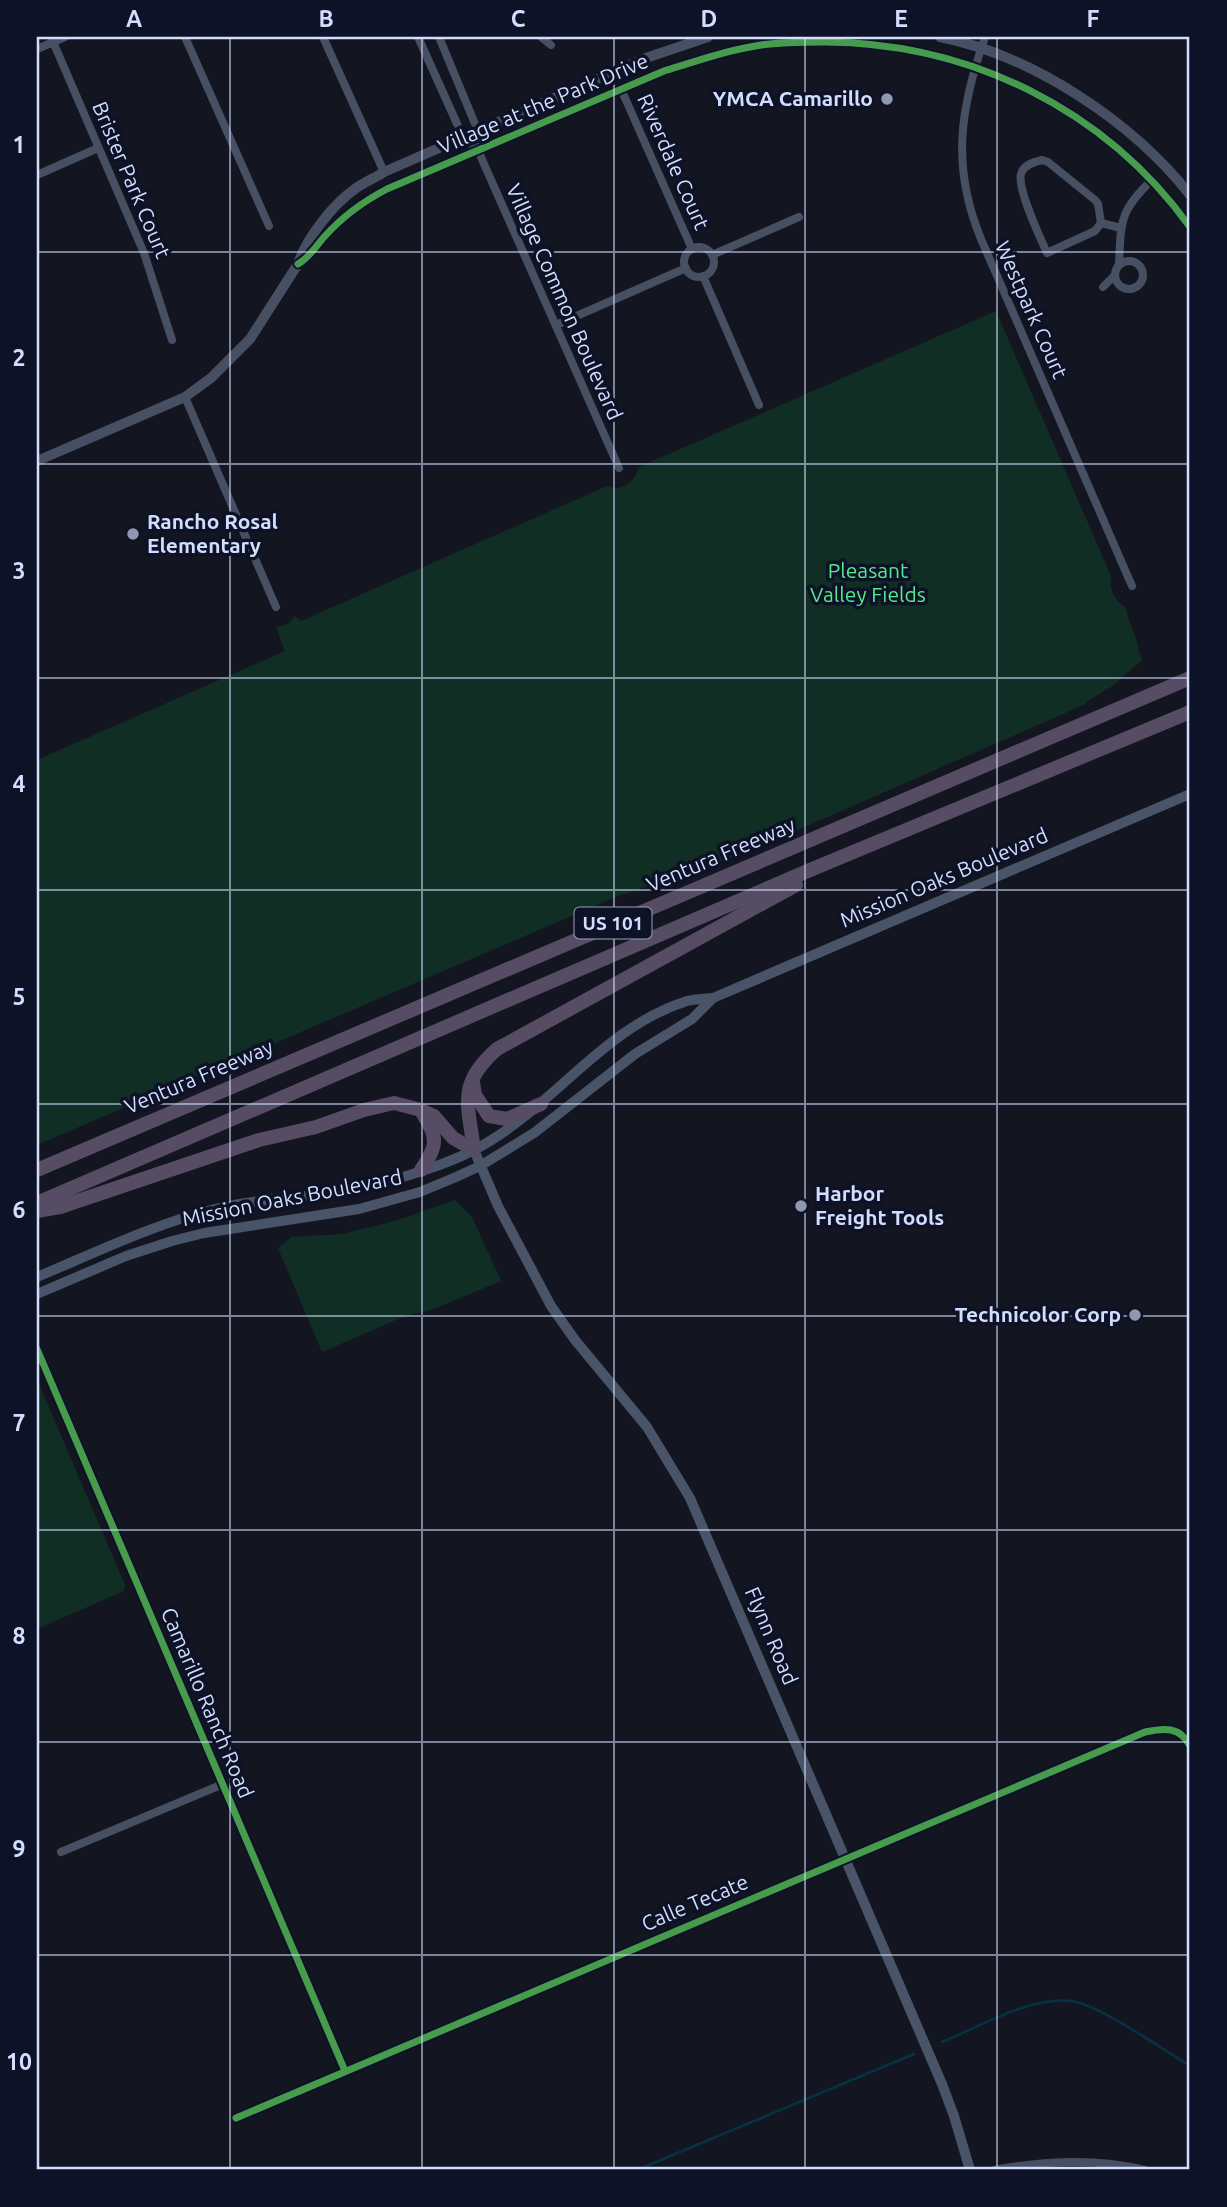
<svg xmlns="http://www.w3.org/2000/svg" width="1227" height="2207" font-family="Ubuntu,sans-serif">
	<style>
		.green { fill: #102e24 }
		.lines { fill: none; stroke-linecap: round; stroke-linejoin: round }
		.stream { stroke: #063344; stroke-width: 2.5 }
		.minor { stroke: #475062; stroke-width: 8 }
		.tertiary { stroke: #475062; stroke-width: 10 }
		.secondary { stroke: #4a5468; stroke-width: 10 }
		.motorway { stroke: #564c64; stroke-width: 14 }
		.cycleway-casing { stroke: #0d1227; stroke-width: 11 }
		.cycleway { stroke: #469c4c; stroke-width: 7 }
		.grid { fill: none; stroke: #d3deff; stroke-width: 2; stroke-opacity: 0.55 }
		.poi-dot { fill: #9098b1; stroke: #0d1227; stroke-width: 2.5 }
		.labels { text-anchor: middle; stroke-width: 7; stroke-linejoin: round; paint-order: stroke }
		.shield { fill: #0d1227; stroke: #98a1be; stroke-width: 2 }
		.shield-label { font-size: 19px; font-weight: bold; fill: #d3deff }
		.poi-label { font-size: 21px; font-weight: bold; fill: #d3deff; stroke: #0d1227; text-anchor: end }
		.street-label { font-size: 21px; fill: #d3deff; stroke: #0d1227 }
		.park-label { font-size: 21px; fill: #54ea8e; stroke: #0d1227 }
		.neatline { fill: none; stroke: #d3deff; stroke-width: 2.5 }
		.grid-label { font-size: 23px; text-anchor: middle; font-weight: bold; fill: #d3deff }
	</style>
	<rect width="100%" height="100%" fill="#131621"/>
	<g class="green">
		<path d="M996 311 1111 576C1109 590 1114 600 1126 608 1127 620 1135 631 1137 643 1139 650 1139 653 1142 660L1111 687 1086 702V704L743 854 616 897 37 1145V760L285 651 276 627 288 624 295 616 301 621 607 486C624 492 634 482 639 467Z"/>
		<polygon points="455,1200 472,1217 501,1281 431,1310 405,1316 322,1352 278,1248 292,1237 342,1234 395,1221"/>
		<polygon points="37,1379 125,1585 124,1591 37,1629"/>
	</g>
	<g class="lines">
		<g class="stream">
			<path d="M942 2042C979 2027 1031 1996 1071 2001 1098 2004 1164 2050 1190 2066"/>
			<polyline points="637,2170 914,2054"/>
		</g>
		<g class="minor">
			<polyline points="51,37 144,253 172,340"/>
			<polyline points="185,37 269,226"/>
			<polyline points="323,37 384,172"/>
			<polyline points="418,37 463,137 478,150"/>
			<polyline points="439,37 478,131 478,150 484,164 619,468"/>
			<polyline points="541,37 551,45"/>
			<path d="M985 37C960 109 951 166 981 239L1132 586"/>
			<polyline points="37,49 65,37"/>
			<polyline points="621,89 692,249"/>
			<polyline points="37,175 98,148"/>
			<path d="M1101 223 1098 204 1095 200 1048 162 1042 160C1034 162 1023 165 1021 174 1017 189 1040 237 1047 253L1095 231 1101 223 1121 228"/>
			<circle cx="699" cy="262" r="15"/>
			<polyline points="712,255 799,217"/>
			<circle cx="1129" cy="275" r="14"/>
			<path d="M1119 265C1121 222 1119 211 1152 180"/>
			<polyline points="703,276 759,405"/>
			<polyline points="1103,287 1115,275"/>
			<polyline points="556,325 686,268"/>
			<polyline points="185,397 276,607"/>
			<polyline points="37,1349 345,2071"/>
			<polyline points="61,1852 223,1784"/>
			<path d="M236 2118 1145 1732C1164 1728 1180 1726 1190 1746"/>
			<path d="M994 2170C1042 2161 1097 2158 1145 2170"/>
		</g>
		<g class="tertiary">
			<path d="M940 37C1032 55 1133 122 1190 195"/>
			<path d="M298 264C310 257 316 246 325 236 343 216 364 201 387 189L664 71C696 61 728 50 761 45 782 42 804 42 825 42 970 43 1105 109 1190 227"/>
			<path d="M37 461 185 397 211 378 250 339 298 264C306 239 333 204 355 189 364 182 375 178 384 172L643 59 708 37"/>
		</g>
		<g class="secondary">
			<polyline points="474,1150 498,1206 551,1306 575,1340 647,1427 690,1498 942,2084 954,2116 970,2170"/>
			<path d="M37 1277C97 1252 156 1223 219 1208 259 1199 300 1197 340 1192 378 1186 442 1167 476 1149 552 1109 603 1027 687 1001 695 999 704 999 713 998L1190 794"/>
			<polyline points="37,1294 126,1256 172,1241 204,1233 359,1209 420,1192 456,1177 480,1166 534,1133 635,1054 692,1019 713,998"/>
		</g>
		<g class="motorway">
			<polyline points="473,1082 475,1095 489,1116 507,1119 541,1104"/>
			<path d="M474 1150C468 1104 457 1084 497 1049L796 885"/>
			<polyline points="37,1170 1190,678"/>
			<path d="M421 1170C437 1146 439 1139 423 1114"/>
			<polyline points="37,1203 810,870 1190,712"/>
			<polyline points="37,1211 60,1207 259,1140 316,1127 364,1110 394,1103 421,1110 434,1116 453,1138 474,1150"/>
		</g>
		<defs>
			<g id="cycleway">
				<path d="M298 264C310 257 316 246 325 236 343 216 364 201 387 189L664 71C696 61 728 50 761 45 782 42 804 42 825 42 970 43 1105 109 1190 227"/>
				<polyline points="37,1349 345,2071"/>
				<path d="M236 2118 1145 1732C1164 1728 1180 1726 1190 1746"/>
			</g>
		</defs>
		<use href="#cycleway" class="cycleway-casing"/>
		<use href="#cycleway" class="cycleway"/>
	</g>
	<path class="grid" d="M230 37V2170M422 37V2170M614 37V2170M805 37V2170M997 37V2170M37 252H1190M37 464H1190M37 678H1190M37 890H1190M37 1104H1190M37 1316H1190M37 1530H1190M37 1742H1190M37 1955H1190"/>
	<g class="poi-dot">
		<circle cx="887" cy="99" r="7"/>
		<circle cx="133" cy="534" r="7"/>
		<circle cx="801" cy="1206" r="7"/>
		<circle cx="1135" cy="1315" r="7"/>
	</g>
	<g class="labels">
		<rect class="shield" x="574.5" y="907.5" width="77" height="31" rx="5"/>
		<g class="shield-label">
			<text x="613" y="930">US 101</text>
		</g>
		<g class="poi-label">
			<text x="873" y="106">YMCA Camarillo</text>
			<text x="147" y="529" text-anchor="start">Rancho Rosal<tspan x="147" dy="24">Elementary</tspan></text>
			<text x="815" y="1201" text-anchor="start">Harbor<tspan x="815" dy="24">Freight Tools</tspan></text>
			<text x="1121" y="1322">Technicolor Corp</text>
		</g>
		<g class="street-label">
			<text transform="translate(543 104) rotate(-23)" y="7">Village at the Park Drive</text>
			<text transform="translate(673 162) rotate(66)" y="7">Riverdale Court</text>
			<text transform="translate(131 180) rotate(67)" y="7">Brister Park Court</text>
			<text transform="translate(564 302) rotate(66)" y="7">Village Common Boulevard</text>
			<text transform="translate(1031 310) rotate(66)" y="7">Westpark Court</text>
			<text transform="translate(721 855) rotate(-23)" y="7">Ventura Freeway</text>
			<text transform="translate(944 878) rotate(-23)" y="7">Mission Oaks Boulevard</text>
			<text transform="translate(199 1077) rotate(-23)" y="7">Ventura Freeway</text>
			<text transform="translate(292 1198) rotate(-11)" y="7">Mission Oaks Boulevard</text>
			<text transform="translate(771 1636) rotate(67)" y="7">Flynn Road</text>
			<text transform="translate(207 1703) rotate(67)" y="7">Camarillo Ranch Road</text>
			<text transform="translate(695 1903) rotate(-23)" y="7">Calle Tecate</text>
		</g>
		<g class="park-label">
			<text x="868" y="578">Pleasant<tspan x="868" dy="24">Valley Fields</tspan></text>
		</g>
	</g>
	<rect width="1227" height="2207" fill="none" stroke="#0d1227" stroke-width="77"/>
	<rect x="38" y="38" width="1150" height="2130" class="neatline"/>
	<g class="grid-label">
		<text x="134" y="27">A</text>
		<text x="326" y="27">B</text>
		<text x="518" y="27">C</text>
		<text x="709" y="27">D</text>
		<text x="901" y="27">E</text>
		<text x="1093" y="27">F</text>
		<text x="19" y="153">1</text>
		<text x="19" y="366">2</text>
		<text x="19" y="579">3</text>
		<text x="19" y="792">4</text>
		<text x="19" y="1005">5</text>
		<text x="19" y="1218">6</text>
		<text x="19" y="1431">7</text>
		<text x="19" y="1644">8</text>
		<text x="19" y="1857">9</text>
		<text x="19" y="2070">10</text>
	</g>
</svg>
